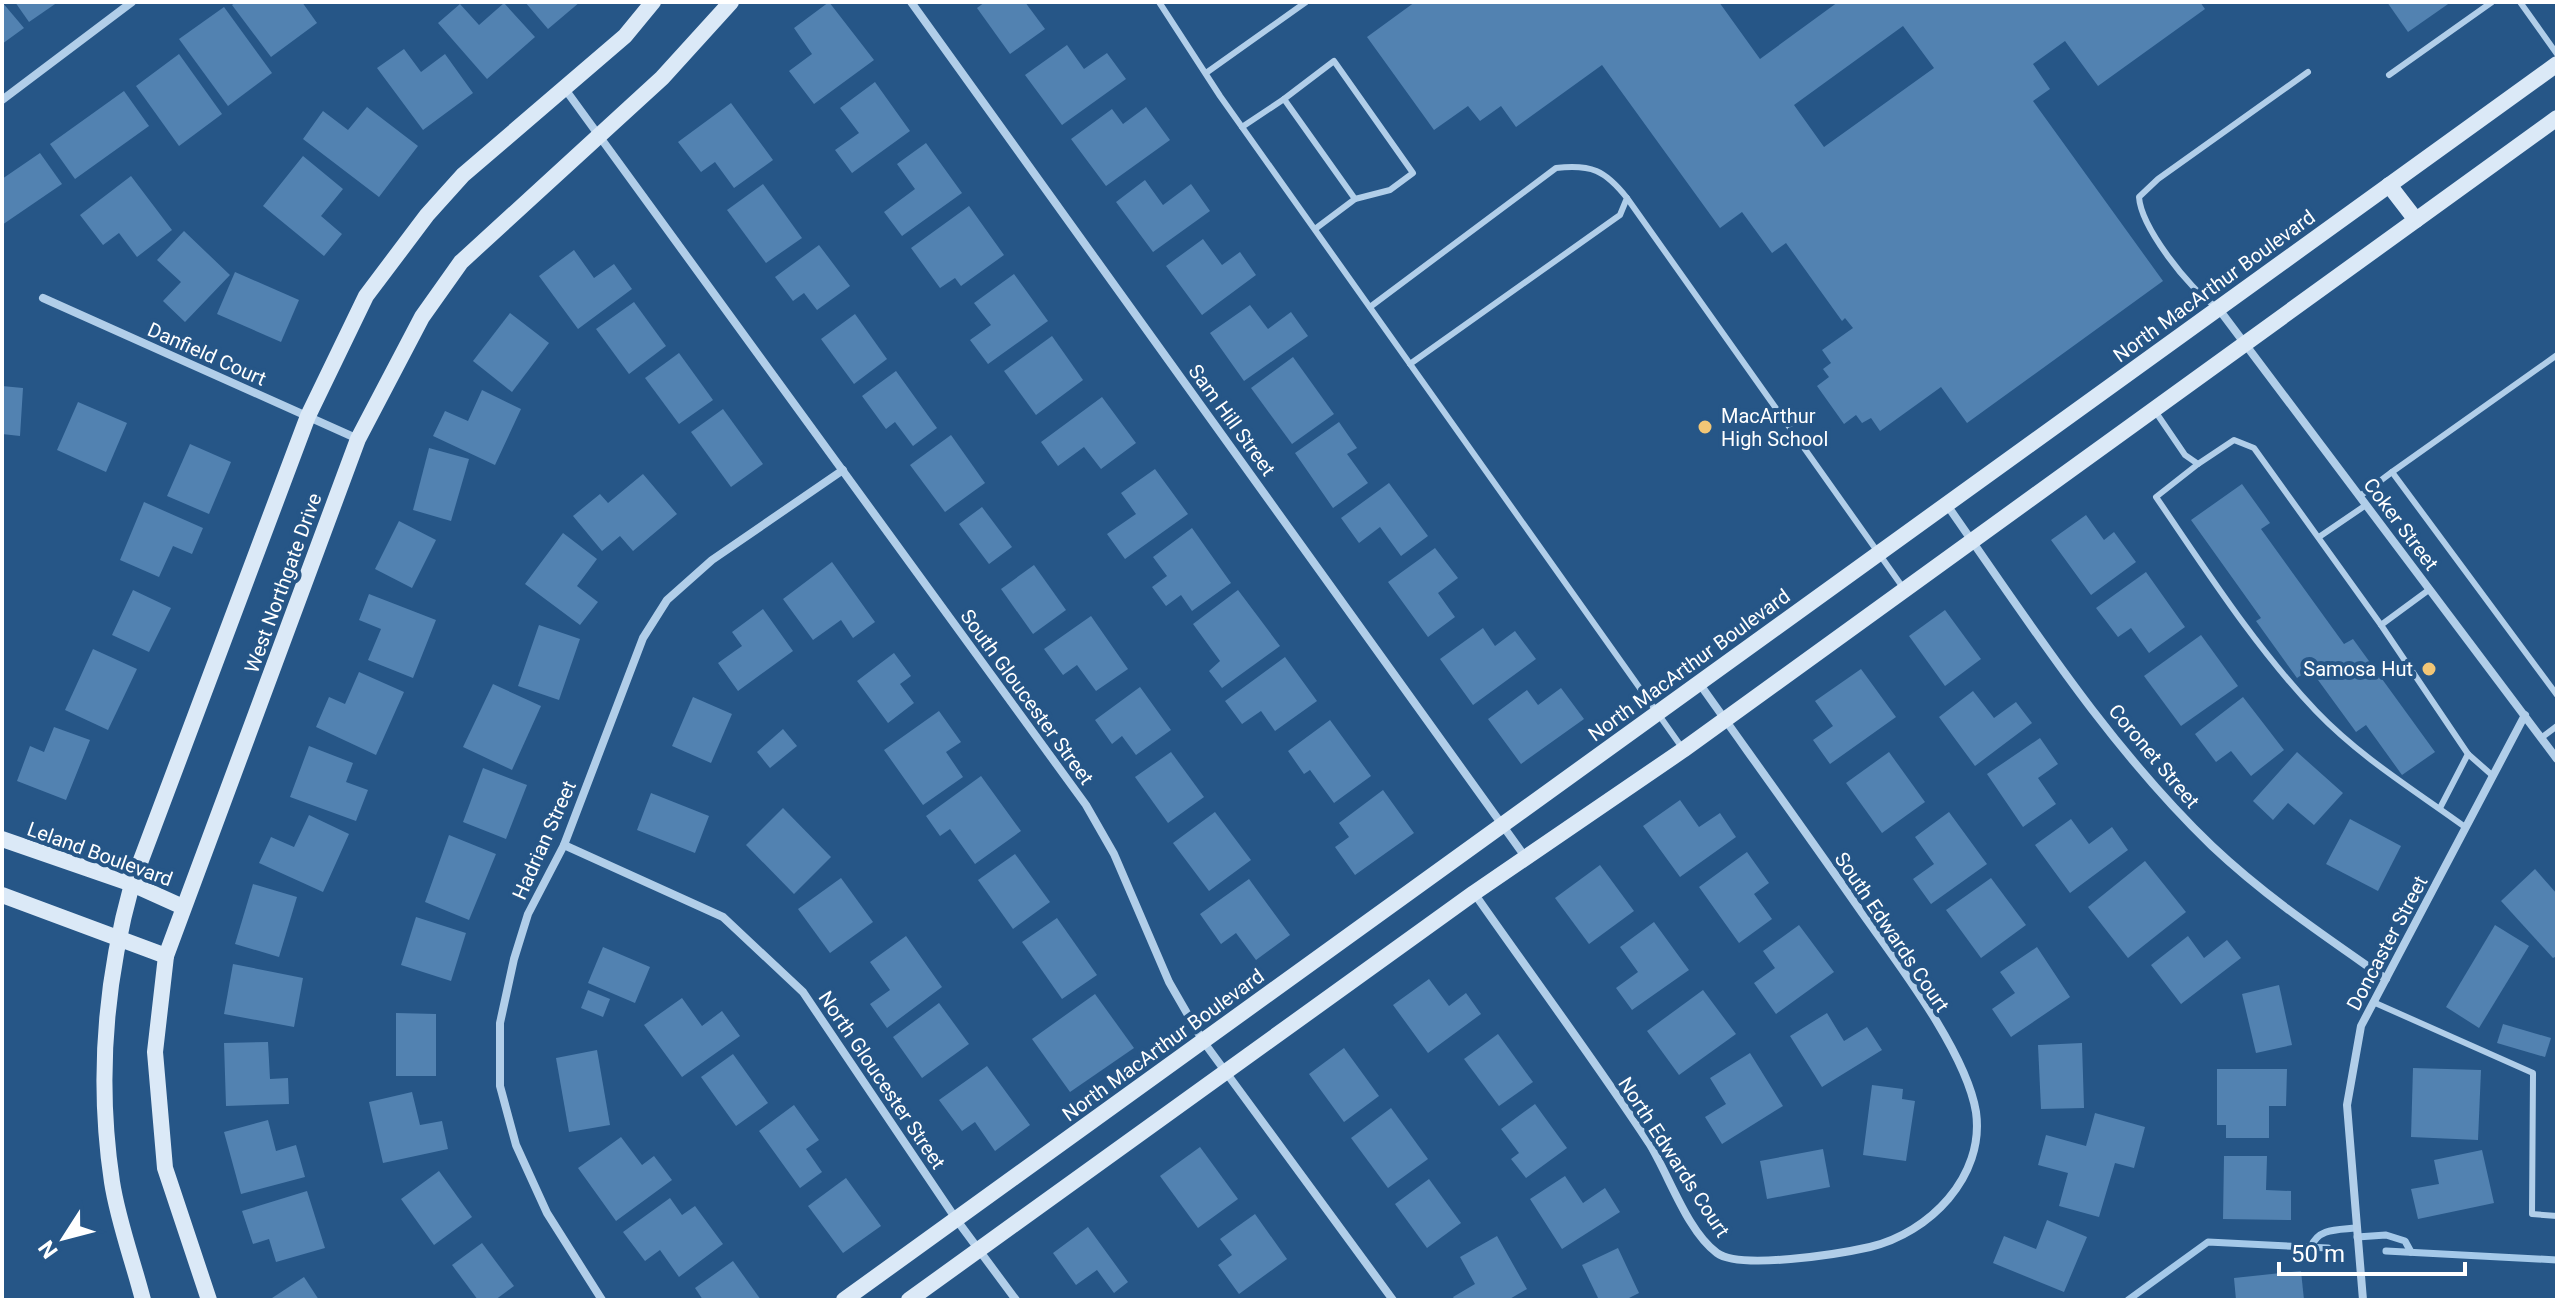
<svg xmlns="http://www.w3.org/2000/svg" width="2559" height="1302" font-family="Roboto,sans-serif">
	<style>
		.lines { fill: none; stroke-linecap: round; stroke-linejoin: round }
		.stream { stroke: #a5c9e9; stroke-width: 7 }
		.building { fill: #5282b1; fill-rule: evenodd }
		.lane { stroke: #b1cee9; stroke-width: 6 }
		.street { stroke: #b1cee9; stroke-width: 8 }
		.secondary { stroke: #dbe9f7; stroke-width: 16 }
		.poi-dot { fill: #f2c676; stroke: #265687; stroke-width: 3 }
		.labels { text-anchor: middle; stroke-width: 8; stroke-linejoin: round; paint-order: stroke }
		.street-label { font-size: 20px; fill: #fff; stroke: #265687 }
		.poi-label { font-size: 20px; fill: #fff; stroke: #265687; text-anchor: start }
	</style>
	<rect width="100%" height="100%" fill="#265687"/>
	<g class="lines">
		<g class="stream">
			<polyline points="2357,1237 2386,1235 2405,1241 2411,1252"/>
			<path d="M2311 1247C2318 1228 2338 1230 2356 1228"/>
			<polyline points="2386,1251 2557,1260"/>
			<polyline points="2128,1300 2208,1242 2328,1248"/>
		</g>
	</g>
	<g class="building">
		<polygon points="2,2 24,28 2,44"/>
		<polygon points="15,2 58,2 29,22"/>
		<polygon points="236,2 302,2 317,23 271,57 232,5"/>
		<polygon points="525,2 580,2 548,29"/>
		<polygon points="829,2 874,60 814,104 789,71 812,54 794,28"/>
		<polygon points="985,2 1025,2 1045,29 1010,54 977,8"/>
		<path d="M1415 2H1719L1760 59 1838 2H2200L2205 9 2098 86 2065 41 2033 64 2050 89 2033 101 2163 281 1967 423 1941 387 1880 431 1871 418 1862 423 1856 415 1844 424 1817 386 1829 377 1823 369 1831 363 1822 350 1853 328 1845 318 1842 321 1786 243 1772 253 1742 212 1720 228 1602 65 1516 127 1501 106 1480 121 1468 106 1434 130 1367 37ZM1903 26 1934 68 1824 147 1794 105Z"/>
		<polygon points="2387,2 2451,2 2408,32"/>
		<polygon points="504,3 535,37 487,79 438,23 460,4 479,25"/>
		<polygon points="224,7 272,73 228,106 179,39"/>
		<polygon points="1067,45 1084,69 1107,53 1126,79 1062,125 1025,75"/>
		<polygon points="404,49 421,72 445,54 473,93 423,130 377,68"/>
		<polygon points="179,54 222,114 179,146 136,86"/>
		<polygon points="875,82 910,131 852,173 835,150 859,133 840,108"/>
		<polygon points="124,91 149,126 75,179 50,144"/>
		<polygon points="731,103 773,160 734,188 715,162 701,172 678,142"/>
		<polygon points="367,107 418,146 379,197 303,139 323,111 348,130"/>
		<polygon points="1146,107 1170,140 1106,186 1071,139 1112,109 1123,124"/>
		<polygon points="926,143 962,193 902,236 884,212 915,189 897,164"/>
		<polygon points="40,153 62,184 2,225 2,179"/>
		<polygon points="303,156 343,189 321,216 342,234 324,256 263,206"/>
		<polygon points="131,176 172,230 137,257 119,233 103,245 80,215"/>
		<polygon points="1145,180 1163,205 1191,184 1210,211 1153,252 1116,202"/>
		<polygon points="763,184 802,238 766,263 727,210"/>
		<polygon points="969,206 1004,255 961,286 955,278 940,288 911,248"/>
		<polygon points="184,231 230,275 185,322 163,301 181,282 157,260"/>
		<polygon points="1203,239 1222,265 1240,252 1256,275 1202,315 1166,266"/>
		<polygon points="819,245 850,286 817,310 804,293 793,301 775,277"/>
		<polygon points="574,250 594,278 614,264 632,289 578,329 539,276"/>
		<polygon points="235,272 299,300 281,342 217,314"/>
		<polygon points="1014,274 1048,321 988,364 970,340 991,325 974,303"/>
		<polygon points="634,302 666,346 629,374 596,329"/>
		<polygon points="1250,305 1268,329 1291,312 1308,336 1244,381 1210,333"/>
		<polygon points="510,313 549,343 512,392 473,361"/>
		<polygon points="855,314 887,359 854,384 821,339"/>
		<polygon points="1052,336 1083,380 1036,415 1004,371"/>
		<polygon points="679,353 713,400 679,424 645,378"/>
		<polygon points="1293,357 1334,414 1292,444 1251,388"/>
		<polygon points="896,371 937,428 913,446 895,422 886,429 862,396"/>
		<polygon points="2,386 23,388 20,436 2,434"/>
		<polygon points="482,390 521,409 495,465 433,436 445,411 468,421"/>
		<polygon points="1102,397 1136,443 1101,469 1084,447 1058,466 1041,442"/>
		<polygon points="78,402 127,423 106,472 57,450"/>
		<polygon points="723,409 763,464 731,487 691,432"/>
		<polygon points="1339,422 1357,448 1347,454 1368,483 1333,508 1295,453"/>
		<polygon points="951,435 985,483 945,512 910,465"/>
		<polygon points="190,444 231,462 209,514 167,496"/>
		<polygon points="429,448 469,459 451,521 413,510"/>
		<polygon points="1155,469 1188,514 1125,559 1107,534 1136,514 1121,493"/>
		<polygon points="643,474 677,514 633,551 620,536 602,551 573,516 600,494 608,503"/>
		<polygon points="1389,483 1428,536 1401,556 1380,527 1359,543 1341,518"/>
		<polygon points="2242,484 2270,523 2261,529 2344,644 2353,639 2435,752 2402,775 2366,725 2356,732 2310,669 2297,678 2256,621 2261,618 2191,520"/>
		<polygon points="144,502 203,528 192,554 173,546 159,577 120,560"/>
		<polygon points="982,507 1012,547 989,564 959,524"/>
		<polygon points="2086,515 2104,540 2114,532 2136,562 2091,595 2051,540"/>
		<polygon points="399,521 436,540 412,588 375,569"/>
		<polygon points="1192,528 1231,583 1192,611 1181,595 1166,606 1152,587 1167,576 1153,557"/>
		<polygon points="563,533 597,559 577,586 598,602 580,625 525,584"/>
		<polygon points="1435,548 1458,578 1438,593 1455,617 1428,637 1388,582"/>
		<polygon points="832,562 875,622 853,638 841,620 813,640 783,599"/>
		<polygon points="1034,565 1066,610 1033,634 1001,589"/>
		<polygon points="2146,572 2185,627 2149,653 2131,628 2118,637 2096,608"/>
		<polygon points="133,590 171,608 149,652 112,635"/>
		<polygon points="1238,590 1280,646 1222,688 1209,671 1220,661 1193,624"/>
		<polygon points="369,594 436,620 413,678 368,660 381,629 359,620"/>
		<polygon points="763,609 793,651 738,691 718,663 742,646 732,632"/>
		<polygon points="1945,610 1981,659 1945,686 1909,636"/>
		<polygon points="1091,616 1128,669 1096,691 1077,665 1063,675 1044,649"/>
		<polygon points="539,625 580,639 559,700 518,686"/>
		<polygon points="1483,628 1495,646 1515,631 1536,659 1473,705 1440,659"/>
		<polygon points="2201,635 2238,686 2181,726 2144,676"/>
		<polygon points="93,649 137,669 108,730 65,710"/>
		<polygon points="894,653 911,676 900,684 914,703 888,723 857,681"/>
		<polygon points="1285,657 1317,701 1275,731 1261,711 1242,724 1225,701"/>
		<polygon points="1861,669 1896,717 1830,764 1813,740 1833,726 1815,701"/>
		<polygon points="359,672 404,692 376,755 316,727 329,697 345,704"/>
		<polygon points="493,684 541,706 512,770 463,747"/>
		<polygon points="1140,687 1171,730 1136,755 1122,736 1112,744 1095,720"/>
		<polygon points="1561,688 1584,719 1521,764 1488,719 1527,690 1538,705"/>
		<polygon points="1973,691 1994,718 2016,702 2032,723 1975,766 1939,717"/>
		<polygon points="693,697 732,714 711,763 672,746"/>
		<polygon points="2243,697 2284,750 2251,776 2231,751 2216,762 2195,734"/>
		<polygon points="939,711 961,742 946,752 963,777 923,805 884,750"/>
		<polygon points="1330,720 1371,776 1334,803 1310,770 1304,774 1288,751"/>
		<polygon points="54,727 90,740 66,800 17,781 30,746 44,752"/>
		<polygon points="783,729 797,746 770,768 757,752"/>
		<polygon points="2040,738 2058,764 2038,778 2056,804 2023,827 1987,774"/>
		<polygon points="309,746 353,763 346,782 368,790 356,821 290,797"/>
		<polygon points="1171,752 1204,797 1168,823 1135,777"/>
		<polygon points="1889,752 1925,802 1882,833 1846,783"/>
		<polygon points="2297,752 2343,793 2314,825 2288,803 2273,820 2253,801"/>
		<polygon points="483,768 527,785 506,839 463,822"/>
		<polygon points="981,776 1021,831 975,864 950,829 940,836 926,816"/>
		<polygon points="1383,790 1414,833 1355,875 1335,847 1349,837 1339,823"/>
		<polygon points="651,793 709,816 695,853 637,830"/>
		<polygon points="1680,800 1699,827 1720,813 1736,837 1680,877 1643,826"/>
		<polygon points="783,808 831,857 794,894 746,845"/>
		<polygon points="1215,812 1251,860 1209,891 1173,843"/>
		<polygon points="1949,812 1987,864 1931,904 1913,879 1934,864 1915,837"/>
		<polygon points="309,815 349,834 323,892 259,863 271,837 294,847"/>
		<polygon points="2071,819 2089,844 2112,827 2128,850 2070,893 2035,845"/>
		<polygon points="2350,819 2401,846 2378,891 2326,864"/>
		<polygon points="449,835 496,854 469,920 425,902"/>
		<polygon points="1747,852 1769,883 1754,894 1772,919 1739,943 1699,887"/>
		<polygon points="1015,854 1050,902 1013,929 978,880"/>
		<polygon points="2145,861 2186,912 2128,958 2088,907"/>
		<polygon points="1600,865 1634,911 1589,944 1555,898"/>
		<polygon points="2535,869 2557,894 2557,956 2553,958 2501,901"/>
		<polygon points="841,878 873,922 830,953 798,909"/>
		<polygon points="1991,878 2026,925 1981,958 1946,910"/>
		<polygon points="1249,879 1290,935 1256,960 1236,933 1221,944 1200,914"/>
		<polygon points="253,884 297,897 279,957 235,944"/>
		<polygon points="416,917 466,933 451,981 401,965"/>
		<polygon points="1057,918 1097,975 1062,999 1022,942"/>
		<polygon points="1654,922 1689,970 1632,1010 1616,988 1638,972 1620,947"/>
		<polygon points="1799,925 1834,972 1776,1014 1754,983 1775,968 1763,951"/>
		<polygon points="2495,925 2529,946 2479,1028 2446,1007"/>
		<polygon points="906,936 942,987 887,1028 870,1004 890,990 870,962"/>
		<polygon points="2188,936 2204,958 2227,940 2241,958 2181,1004 2151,965"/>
		<polygon points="603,947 650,967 635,1003 588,983"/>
		<polygon points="2037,947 2070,997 2011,1037 1992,1009 2015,993 2000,972"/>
		<polygon points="233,964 303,978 294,1027 224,1014"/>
		<polygon points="1429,979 1449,1006 1466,993 1481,1014 1428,1053 1393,1005"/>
		<polygon points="2279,985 2292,1045 2256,1053 2242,994"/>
		<polygon points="588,990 610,999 603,1017 581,1008"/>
		<polygon points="1703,990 1736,1034 1679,1075 1647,1031"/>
		<polygon points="1095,994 1134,1048 1070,1092 1032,1039"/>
		<polygon points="682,998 702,1026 722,1011 740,1036 682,1077 644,1025"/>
		<polygon points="939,1003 969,1044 922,1078 893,1037"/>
		<polygon points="396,1013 436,1014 436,1076 396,1076"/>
		<polygon points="1827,1013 1844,1041 1867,1027 1882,1050 1822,1087 1790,1036"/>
		<polygon points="2503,1024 2551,1038 2545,1057 2497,1043"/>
		<polygon points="1498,1034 1533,1082 1499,1106 1464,1059"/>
		<polygon points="268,1042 270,1079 288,1078 289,1104 226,1106 224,1043"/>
		<polygon points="2082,1043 2084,1108 2041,1109 2038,1045"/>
		<polygon points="1344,1048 1379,1096 1344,1122 1309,1074"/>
		<polygon points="597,1050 610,1125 569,1132 556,1058"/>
		<polygon points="1750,1053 1783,1106 1722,1144 1705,1117 1726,1104 1710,1078"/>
		<polygon points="733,1054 768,1103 736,1126 701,1077"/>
		<polygon points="987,1066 1030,1125 995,1151 975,1122 962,1131 939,1100"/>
		<polygon points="2413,1068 2481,1070 2478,1140 2411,1137"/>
		<polygon points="2217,1069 2287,1069 2286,1106 2269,1106 2269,1138 2226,1138 2226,1125 2217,1125"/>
		<polygon points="1872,1085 1903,1089 1902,1099 1915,1101 1906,1161 1863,1155"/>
		<polygon points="412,1092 420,1125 442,1121 448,1149 383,1163 369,1102"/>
		<polygon points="1535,1104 1567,1148 1526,1178 1511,1159 1519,1153 1501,1129"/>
		<polygon points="794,1105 819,1140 806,1149 822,1172 800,1188 759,1131"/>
		<polygon points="1391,1108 1428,1159 1388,1188 1351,1138"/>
		<polygon points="2095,1113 2145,1127 2134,1168 2115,1163 2099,1217 2059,1206 2068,1173 2038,1165 2046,1135 2086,1146"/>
		<polygon points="268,1120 276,1151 296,1145 305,1177 241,1194 224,1132"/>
		<polygon points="621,1137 642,1165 654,1156 672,1180 616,1221 578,1168"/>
		<polygon points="1200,1147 1238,1199 1198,1228 1160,1176"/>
		<polygon points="1823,1149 1830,1187 1767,1199 1760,1161"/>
		<polygon points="2482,1150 2494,1203 2418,1219 2411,1189 2439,1184 2434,1160"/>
		<polygon points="2224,1156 2267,1156 2266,1190 2291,1191 2291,1220 2223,1219"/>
		<polygon points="439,1171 472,1217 434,1245 401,1199"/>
		<polygon points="1565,1176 1583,1203 1605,1188 1620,1212 1562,1249 1530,1199"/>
		<polygon points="846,1178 881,1226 843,1253 808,1206"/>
		<polygon points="1429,1179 1461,1223 1427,1248 1395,1204"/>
		<polygon points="307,1191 325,1248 276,1262 269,1239 253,1244 242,1211"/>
		<polygon points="670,1198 682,1215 695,1206 723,1244 679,1277 660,1250 645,1261 623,1232"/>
		<polygon points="1255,1214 1287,1259 1239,1294 1218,1265 1232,1255 1220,1239"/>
		<polygon points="2047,1220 2087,1237 2064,1292 1993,1263 2004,1236 2036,1249"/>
		<polygon points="1088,1227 1128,1282 1114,1293 1097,1270 1076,1285 1053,1253"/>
		<polygon points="1497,1236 1527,1289 1508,1300 1455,1300 1453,1297 1475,1284 1460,1257"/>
		<polygon points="482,1243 514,1286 495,1300 478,1300 452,1265"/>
		<polygon points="1618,1248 1639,1293 1625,1300 1599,1300 1582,1265"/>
		<polygon points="733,1261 761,1300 703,1300 695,1288"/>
		<polygon points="2301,1271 2304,1300 2236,1300 2234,1278"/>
		<polygon points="304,1277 319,1300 269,1300"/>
	</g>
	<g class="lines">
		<g class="lane">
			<polyline points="1159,2 1220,96 1683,749"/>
			<polyline points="2520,2 2557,54"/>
			<polyline points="1206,73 1306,2"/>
			<polyline points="2389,75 2492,2"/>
			<polyline points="1284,99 1334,61 1413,173 1390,190 1355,199"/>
			<polyline points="1242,127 1284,99 1355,199 1315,229"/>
			<polyline points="1627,198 1904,589"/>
			<path d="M2215 306C2189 289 2141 227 2139 197L2158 179 2308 72"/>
			<path d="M1370 307 1556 168C1591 164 1605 170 1627 198L1620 215 1410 364"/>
			<polyline points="2557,355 2392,472 2557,695"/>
			<polyline points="2155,411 2185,455 2198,464 2234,440 2254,448 2381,625 2430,589"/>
			<path d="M2198 464 2156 497C2206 570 2255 647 2316 711 2360 757 2414 790 2465 827"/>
			<polyline points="2360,496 2392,472"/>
			<polyline points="2319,537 2366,505"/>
			<polyline points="2381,625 2468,754 2493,776"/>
			<polyline points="2541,738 2557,726"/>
			<polyline points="2440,808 2468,754"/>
			<polyline points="2373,1002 2533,1073 2532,1214 2557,1216"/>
		</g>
		<g class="street">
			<polyline points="911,2 1526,858"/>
			<polyline points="565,89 1086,805 1114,854 1169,982 1203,1041 1393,1300"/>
			<polyline points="2,100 132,2"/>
			<polyline points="43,298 358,439"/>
			<polyline points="2218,308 2557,759"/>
			<path d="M1947 505C2029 622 2108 746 2212 846 2266 897 2326 937 2386 979"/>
			<polyline points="564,845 723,917 803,992 956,1219 1016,1300"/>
			<path d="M1474 893C1532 976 1593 1058 1649 1143 1669 1175 1687 1231 1717 1253 1740 1270 1839 1254 1870 1247 1929 1233 1985 1177 1976 1112 1966 1051 1896 961 1860 910 1807 834 1753 759 1699 683"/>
			<polyline points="602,1300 547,1213 516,1145 500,1086 500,1023 514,959 528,914 564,845 643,638 667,600 712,560 843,470"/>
			<polyline points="2363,1300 2347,1105 2361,1026 2525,715"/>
		</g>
		<g class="secondary">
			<polyline points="2389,185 2416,220"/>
			<polyline points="2,839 132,884 183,907"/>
			<polyline points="2,895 166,956"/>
			<path d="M143 1300C133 1261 118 1221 112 1182 97 1082 105 981 132 884L308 416 366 296 427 215 463 175 625 36 653 2"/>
			<polyline points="209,1300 165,1168 155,1052 166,956 358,439 422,317 461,262 662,78 731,2"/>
			<polyline points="844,1300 2557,64"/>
			<polyline points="909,1300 1474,893 1683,750 2557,118"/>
		</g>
	</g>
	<g class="poi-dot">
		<circle cx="1705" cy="427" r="8"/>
		<circle cx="2429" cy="669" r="8"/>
	</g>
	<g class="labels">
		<g class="street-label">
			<text transform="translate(2214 286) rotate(-36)" y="7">North MacArthur Boulevard</text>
			<text transform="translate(207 354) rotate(24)" y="7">Danfield Court</text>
			<text transform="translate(1232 420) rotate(54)" y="7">Sam Hill Street</text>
			<text transform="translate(2401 524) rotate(53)" y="7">Coker Street</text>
			<text transform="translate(283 583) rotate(-70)" y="7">West Northgate Drive</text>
			<text transform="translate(1689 665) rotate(-36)" y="7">North MacArthur Boulevard</text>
			<text transform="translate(1027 697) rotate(54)" y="7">South Gloucester Street</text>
			<text transform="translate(2154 756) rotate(50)" y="7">Coronet Street</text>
			<text transform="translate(544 840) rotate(-66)" y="7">Hadrian Street</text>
			<text transform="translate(100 854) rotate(20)" y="7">Leland Boulevard</text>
			<text transform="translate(1892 932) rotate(56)" y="7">South Edwards Court</text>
			<text transform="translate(2387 943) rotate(-62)" y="7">Doncaster Street</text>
			<text transform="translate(1163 1045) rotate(-36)" y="7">North MacArthur Boulevard</text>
			<text transform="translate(882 1080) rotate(56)" y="7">North Gloucester Street</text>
			<text transform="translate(1674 1157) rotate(57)" y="7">North Edwards Court</text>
		</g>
		<g class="poi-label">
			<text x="1721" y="423">MacArthur<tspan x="1721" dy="23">High School</tspan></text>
			<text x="2413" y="676" text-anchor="end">Samosa Hut</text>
		</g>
	</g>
	<rect width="2559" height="1302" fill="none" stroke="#ffffff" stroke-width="8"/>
	<g transform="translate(64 1238) rotate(234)" stroke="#265687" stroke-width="6" paint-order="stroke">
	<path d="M0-6L14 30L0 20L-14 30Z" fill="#ffffff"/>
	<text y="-12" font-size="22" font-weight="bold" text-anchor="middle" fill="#ffffff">N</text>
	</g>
	<path d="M2279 1262v12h186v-12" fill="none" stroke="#ffffff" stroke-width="4"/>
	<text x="2291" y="1262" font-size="24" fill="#ffffff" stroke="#265687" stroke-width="6" paint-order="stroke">50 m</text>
</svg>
